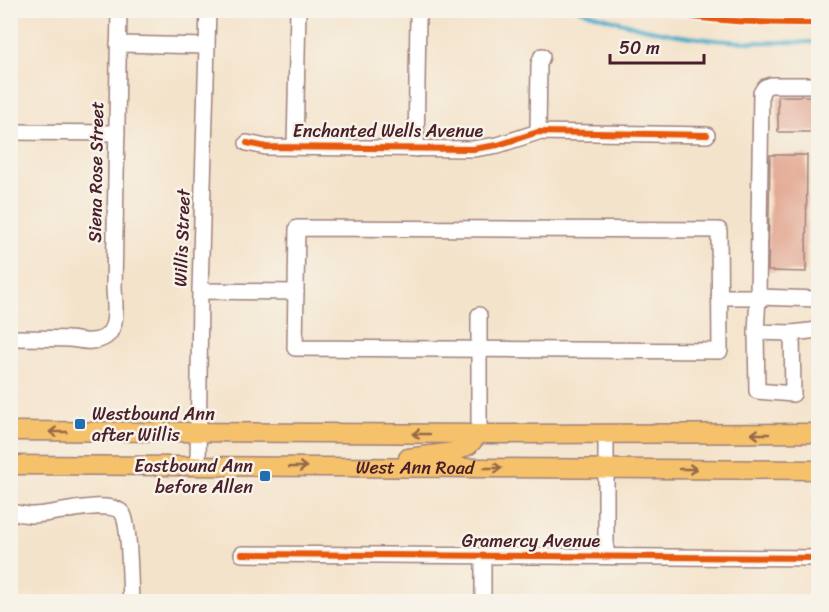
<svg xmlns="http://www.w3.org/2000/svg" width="829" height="612" font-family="Sriracha,sans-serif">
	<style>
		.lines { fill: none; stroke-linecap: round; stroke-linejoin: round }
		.stream { stroke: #49acc8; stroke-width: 4 }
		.building { fill: #e09f88 }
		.minor-casing { stroke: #9f817b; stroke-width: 18 }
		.major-casing { stroke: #9f817b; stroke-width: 21 }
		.minor { stroke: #fff; stroke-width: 15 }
		.major { stroke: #f5c16b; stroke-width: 18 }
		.cycleway-casing { stroke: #f7f3e8; stroke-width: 10 }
		.cycleway { stroke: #e8590c; stroke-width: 6 }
		.oneway { stroke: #976848 }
		.poi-dot { fill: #1f6fb2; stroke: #f7f3e8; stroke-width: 2 }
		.labels { text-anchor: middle; stroke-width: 5; stroke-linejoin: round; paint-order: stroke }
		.street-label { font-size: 18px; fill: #4a1f2b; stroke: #f7f3e8 }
		.poi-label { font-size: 18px; fill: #4a1f2b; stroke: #f7f3e8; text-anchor: start }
	</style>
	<rect width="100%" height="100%" fill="#f7f3e8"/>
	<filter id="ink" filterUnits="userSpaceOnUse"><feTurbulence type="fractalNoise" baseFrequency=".0167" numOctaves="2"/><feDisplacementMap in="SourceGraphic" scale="12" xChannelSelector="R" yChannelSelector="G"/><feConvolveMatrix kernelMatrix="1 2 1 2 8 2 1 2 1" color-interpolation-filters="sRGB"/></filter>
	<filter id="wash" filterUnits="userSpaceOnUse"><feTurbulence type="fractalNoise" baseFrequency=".008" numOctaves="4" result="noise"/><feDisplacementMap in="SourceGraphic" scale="24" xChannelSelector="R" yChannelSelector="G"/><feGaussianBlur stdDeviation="1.35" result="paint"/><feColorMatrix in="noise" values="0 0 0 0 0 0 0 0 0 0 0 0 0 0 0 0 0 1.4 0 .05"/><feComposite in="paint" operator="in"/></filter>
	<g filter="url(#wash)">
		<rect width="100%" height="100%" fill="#f4e3cb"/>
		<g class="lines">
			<path class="stream" d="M579 10C621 23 663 35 707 39 744 44 781 42 818 42"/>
		</g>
		<g id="blocks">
			<g class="building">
				<rect x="778" y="96" width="41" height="36"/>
				<polygon points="770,155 807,155 806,272 768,271"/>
			</g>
		</g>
	</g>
	<g filter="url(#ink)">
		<use href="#blocks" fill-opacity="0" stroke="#9f817b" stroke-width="1.5"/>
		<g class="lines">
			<defs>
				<g id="minor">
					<polyline points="415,10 418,17 416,149"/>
					<polyline points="118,44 207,46"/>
					<polyline points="10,132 117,133"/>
					<polyline points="538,132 539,64 542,56"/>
					<polyline points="247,143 266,147 473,149 498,145 538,132 707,135"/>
					<polyline points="295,147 298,10"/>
					<polygon points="297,228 719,230 720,351 295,348"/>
					<polyline points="200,291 296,292"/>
					<polyline points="719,297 758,297 761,93 765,87 771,85 818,85"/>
					<polyline points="818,299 758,297 756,332 792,333 818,330"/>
					<polyline points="479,315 479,434"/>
					<polyline points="756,332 757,391 793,394 792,333"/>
					<path d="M10 338C30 338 49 338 68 339 76 339 83 342 91 341 121 340 115 308 114 288L119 10"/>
					<polyline points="606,434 606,556"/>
					<polyline points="198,466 200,291 208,10"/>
					<path d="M10 512C18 513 26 515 33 515 53 515 112 497 123 514 130 527 130 584 131 602"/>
					<polyline points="242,554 818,558"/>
					<polyline points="483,602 483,556"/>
				</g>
				<g id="major">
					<polyline points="10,431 479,434 818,433"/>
					<polyline points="408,458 454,452 469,445 479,434"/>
					<path id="s1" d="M10 465 818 470"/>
				</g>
			</defs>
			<use href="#minor" class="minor-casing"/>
			<use href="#major" class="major-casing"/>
			<use href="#minor" class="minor"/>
			<use href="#major" class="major"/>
			<defs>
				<g id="cycleway">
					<path d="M653 10C708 22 763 23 818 23"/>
					<polyline points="247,143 266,147 473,149 498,145 538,132 707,135"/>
					<polyline points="242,554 818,558"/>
				</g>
			</defs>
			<use href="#cycleway" class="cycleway-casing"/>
			<use href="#cycleway" class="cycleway"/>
		</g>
		<defs><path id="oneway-shaft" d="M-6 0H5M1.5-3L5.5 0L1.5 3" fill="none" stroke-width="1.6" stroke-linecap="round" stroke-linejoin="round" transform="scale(1.5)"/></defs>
		<g class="oneway">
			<use href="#oneway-shaft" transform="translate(58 432) rotate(-180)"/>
			<use href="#oneway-shaft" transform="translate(421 434) rotate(-180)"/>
			<use href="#oneway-shaft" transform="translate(760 434) rotate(180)"/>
			<use href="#oneway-shaft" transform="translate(298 467)"/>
			<use href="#oneway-shaft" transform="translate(493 468)"/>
			<use href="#oneway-shaft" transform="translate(688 469)"/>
		</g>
	</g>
	<g class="poi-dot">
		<rect x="74" y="418" width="12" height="12" rx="3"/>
		<rect x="259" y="470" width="12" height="12" rx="3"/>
	</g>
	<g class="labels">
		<g class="street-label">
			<text x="388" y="137">Enchanted Wells Avenue</text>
			<text transform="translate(96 172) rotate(-89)" y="6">Siena Rose Street</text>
			<text transform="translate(182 238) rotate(-88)" y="6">Willis Street</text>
			<text dy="6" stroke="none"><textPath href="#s1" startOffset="405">West Ann Road</textPath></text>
			<text x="531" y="547">Gramercy Avenue</text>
		</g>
		<g class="poi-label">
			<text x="92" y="420">Westbound Ann<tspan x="92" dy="21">after Willis</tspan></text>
			<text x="253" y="472" text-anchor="end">Eastbound Ann<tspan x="253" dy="21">before Allen</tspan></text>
		</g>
	</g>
	<rect width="829" height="612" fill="none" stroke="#f7f3e8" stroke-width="36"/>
	<path d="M610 54v9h94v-9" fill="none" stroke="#4a1f2b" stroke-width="3"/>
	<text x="619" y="54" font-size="18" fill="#4a1f2b" stroke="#f7f3e8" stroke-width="4.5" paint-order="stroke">50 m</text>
</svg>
